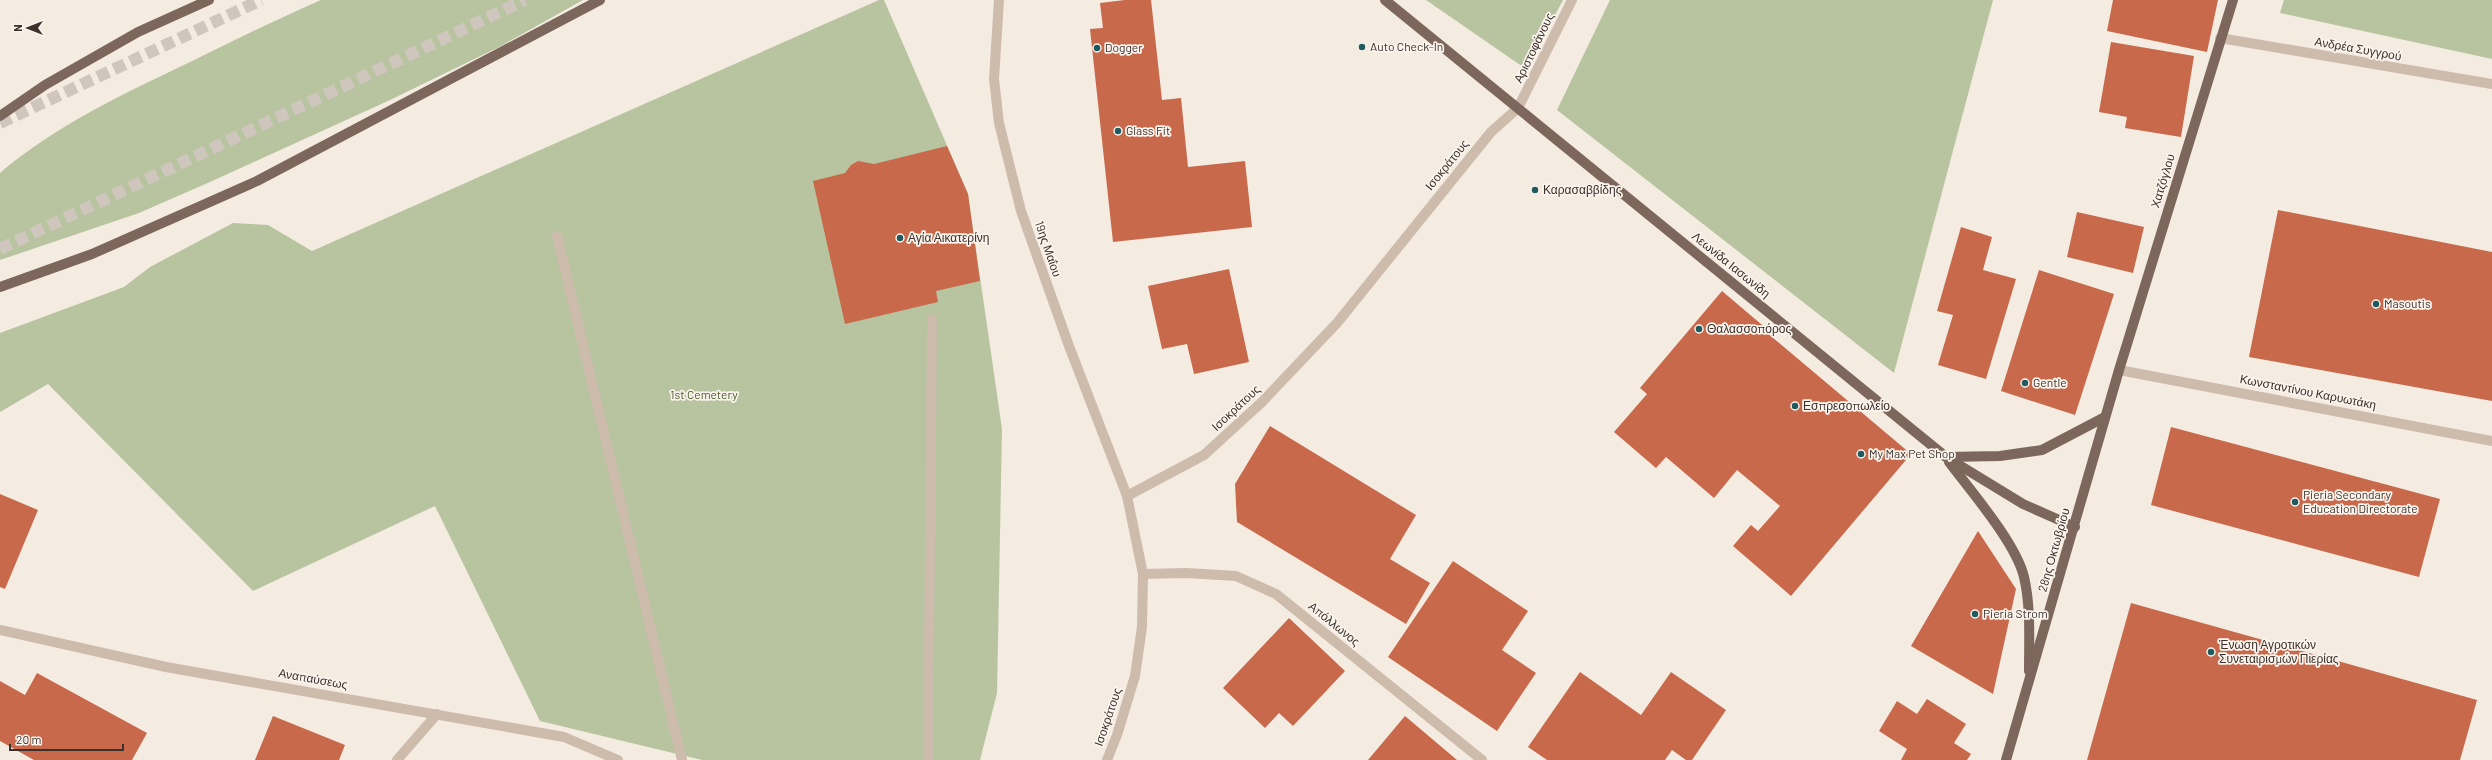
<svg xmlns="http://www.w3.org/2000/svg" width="2492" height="760" font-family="Barlow,sans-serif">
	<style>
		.green { fill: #b8c4a0 }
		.building { fill: #c8694b }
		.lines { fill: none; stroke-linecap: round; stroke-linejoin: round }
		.highway-tunnel { stroke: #cfc6bd; stroke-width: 12; stroke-dasharray: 12 6; stroke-linecap: butt }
		.minor { stroke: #cdbbac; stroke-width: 10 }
		.major { stroke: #7d675c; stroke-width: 10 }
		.poi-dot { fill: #1f5a5e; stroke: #fbf5ee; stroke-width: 1.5 }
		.labels { text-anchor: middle; stroke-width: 3.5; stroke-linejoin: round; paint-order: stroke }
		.poi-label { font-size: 12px; fill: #3b302b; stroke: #fbf5ee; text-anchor: start }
		.street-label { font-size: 12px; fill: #3b302b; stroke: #fbf5ee }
		.park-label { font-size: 12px; fill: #4a5a2e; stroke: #fbf5ee }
	</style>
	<rect width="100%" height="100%" fill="#f4ebe1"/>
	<g class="green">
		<path d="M321 0H583L499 47 390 100 210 182 139 213 0 260V173C55 126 121 95 186 64 231 42 275 20 321 0Z"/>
		<polygon points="879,0 884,0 968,194 1002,429 997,693 980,760 702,760 540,721 435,506 253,591 48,384 0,412 0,333 124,287 150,267 233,223 268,225 312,251"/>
		<polygon points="1426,0 1563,0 1526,69"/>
		<polygon points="1610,0 1993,0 1894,373 1557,110"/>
		<polygon points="2284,0 2492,0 2492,59 2280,13"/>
	</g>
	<g class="building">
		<polygon points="1125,0 1151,0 1162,100 1181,98 1188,167 1245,161 1252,227 1113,242 1090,29 1103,28 1100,3"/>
		<polygon points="2113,0 2218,0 2207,52 2107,31"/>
		<polygon points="2111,42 2194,56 2181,137 2125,128 2127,117 2099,112"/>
		<polygon points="947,146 968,194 980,281 936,291 938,302 845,324 813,181 845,173 851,165 858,161 874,164"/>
		<polygon points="2278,210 2492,252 2492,401 2249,357"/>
		<polygon points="2077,212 2144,227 2133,273 2067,257"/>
		<polygon points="1961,227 1992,237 1983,270 2016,279 1986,379 1938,365 1953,315 1937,311"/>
		<polygon points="1229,269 1249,362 1194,374 1187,344 1162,349 1148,286"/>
		<polygon points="2039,270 2114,294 2075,415 2001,391"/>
		<polygon points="1722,291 1768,330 1766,332 1911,454 1791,596 1733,546 1751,525 1758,531 1780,506 1737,470 1714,498 1666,457 1656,468 1614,432 1647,394 1640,388"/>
		<polygon points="1270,426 1416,515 1390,559 1430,583 1406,624 1237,522 1235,484"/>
		<polygon points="2171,427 2440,499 2419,577 2151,505"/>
		<polygon points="0,494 38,510 5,589 0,587"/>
		<polygon points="1978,531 2016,589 1993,694 1911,646"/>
		<polygon points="1453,561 1528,611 1502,650 1536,673 1497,731 1388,657"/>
		<polygon points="2131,603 2477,700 2460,760 2087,760"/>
		<polygon points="1289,618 1345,671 1293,726 1279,713 1265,728 1223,688"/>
		<polygon points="1580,672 1641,715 1671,672 1726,710 1692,760 1686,760 1672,750 1665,760 1547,760 1528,747"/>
		<polygon points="37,673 147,733 132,760 34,760 0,741 0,681 25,695"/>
		<polygon points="1927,699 1966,724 1954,743 1971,754 1967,760 1901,760 1907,749 1879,731 1897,701 1917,714"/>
		<polygon points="273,716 345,745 339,760 255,760"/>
		<polygon points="1405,716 1457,760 1368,760"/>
	</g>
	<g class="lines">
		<g class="highway-tunnel">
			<polyline points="0,123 261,0"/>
			<polyline points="0,249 525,0"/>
		</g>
		<g class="minor">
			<polyline points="999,0 994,79 999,123 1021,211 1069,346 1127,496 1143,574 1142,627 1135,676 1117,735 1107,760"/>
			<polyline points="2220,38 2492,84"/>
			<polyline points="557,236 682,760"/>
			<polyline points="2119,370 2492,441"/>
			<polyline points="1127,496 1204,455 1262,402 1337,323 1491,132 1518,108 1572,0"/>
			<polyline points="1143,574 1186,573 1236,576 1276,594 1482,760"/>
			<polyline points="0,630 166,667 564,737 618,760"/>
			<polyline points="397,760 437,714"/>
			<polyline points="928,760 932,319"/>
		</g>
		<g class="major">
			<polyline points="1385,0 1946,457 2023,504 2075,527"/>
			<polyline points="0,116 45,85 138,32 209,0"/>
			<polyline points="0,287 92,254 257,181 600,0"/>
			<polyline points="1946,457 2000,456 2042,450 2105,417"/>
			<path d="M1949 462C1970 490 2016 543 2024 577 2031 607 2029 639 2029 671"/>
			<polyline points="2006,760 2119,370 2233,0"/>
		</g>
	</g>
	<g class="poi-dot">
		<circle cx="1362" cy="47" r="4"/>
		<circle cx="1097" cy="48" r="4"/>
		<circle cx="1118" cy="131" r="4"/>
		<circle cx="1535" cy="190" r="4"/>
		<circle cx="900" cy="238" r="4"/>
		<circle cx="2376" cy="304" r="4"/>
		<circle cx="1699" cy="329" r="4"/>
		<circle cx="2025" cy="383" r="4"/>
		<circle cx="1795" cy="406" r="4"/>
		<circle cx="1861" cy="454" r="4"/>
		<circle cx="2295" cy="502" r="4"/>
		<circle cx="1975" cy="614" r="4"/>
		<circle cx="2211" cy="652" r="4"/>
	</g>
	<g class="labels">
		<g class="poi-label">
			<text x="1370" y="51">Auto Check-In</text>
			<text x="1105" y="52">Dogger</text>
			<text x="1126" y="135">Glass Fit</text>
			<text x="1543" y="194">Καρασαββίδης</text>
			<text x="908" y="242">Αγία Αικατερίνη</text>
			<text x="2384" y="308">Masoutis</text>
			<text x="1707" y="333">Θαλασσοπόρος</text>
			<text x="2033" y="387">Gentle</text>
			<text x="1803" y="410">Εσπρεσοπωλείο</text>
			<text x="1869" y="458">My Max Pet Shop</text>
			<text x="2303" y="499">Pieria Secondary<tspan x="2303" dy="14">Education Directorate</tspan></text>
			<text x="1983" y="618">Pieria Strom</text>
			<text x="2219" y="649">Ένωση Αγροτικών<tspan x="2219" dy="14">Συνεταιρισμών Πιερίας</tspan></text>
		</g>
		<g class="street-label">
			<text transform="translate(1534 48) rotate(-64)" y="4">Αριστοφάνους</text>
			<text transform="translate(2358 49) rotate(10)" y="4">Ανδρέα Συγγρού</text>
			<text transform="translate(1447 165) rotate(-51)" y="4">Ισοκράτους</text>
			<text transform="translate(2163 181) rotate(-73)" y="4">Χατζόγλου</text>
			<text transform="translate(1048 249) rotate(71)" y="4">19ης Μαΐου</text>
			<text transform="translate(1731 265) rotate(39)" y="4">Λεωνίδα Ιασωνίδη</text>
			<text transform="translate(2308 392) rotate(11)" y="4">Κωνσταντίνου Καρυωτάκη</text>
			<text transform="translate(1236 408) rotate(-43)" y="4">Ισοκράτους</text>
			<text transform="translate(2054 550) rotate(-74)" y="4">28ης Οκτωβρίου</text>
			<text transform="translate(1334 624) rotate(39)" y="4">Απόλλωνος</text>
			<text transform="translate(313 679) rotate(10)" y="4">Αναπαύσεως</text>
			<text transform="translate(1108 717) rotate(-71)" y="4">Ισοκράτους</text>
		</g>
		<g class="park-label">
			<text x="704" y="399">1st Cemetery</text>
		</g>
	</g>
	<g transform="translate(28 28) rotate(270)" stroke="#fbf5ee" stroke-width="3" paint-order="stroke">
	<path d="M0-3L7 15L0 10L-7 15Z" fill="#3b302b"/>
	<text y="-6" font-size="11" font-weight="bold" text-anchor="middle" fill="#3b302b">N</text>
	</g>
	<path d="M10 744v6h113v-6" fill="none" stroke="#3b302b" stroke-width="2"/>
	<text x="16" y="744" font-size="12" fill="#3b302b" stroke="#fbf5ee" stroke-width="3" paint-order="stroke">20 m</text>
</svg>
